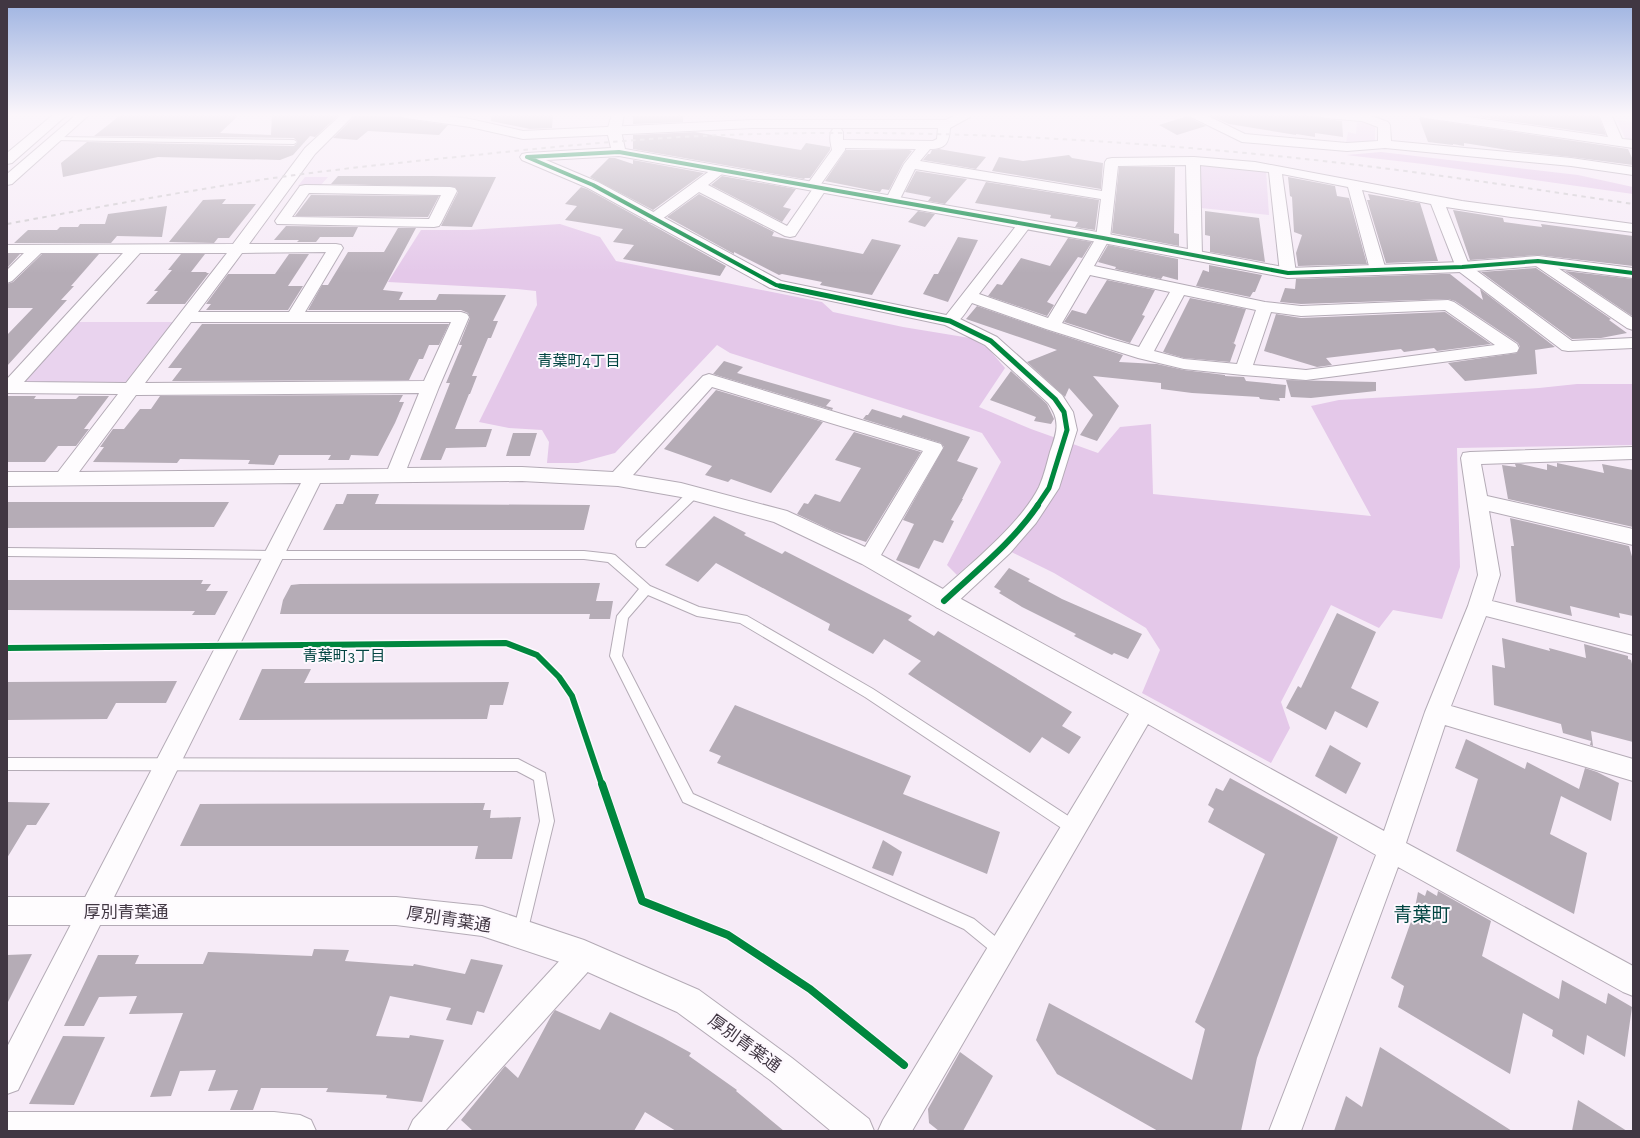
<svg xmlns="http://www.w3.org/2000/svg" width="1640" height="1138" font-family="'Zilla Slab','Noto Sans JP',serif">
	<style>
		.green { fill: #e9d3ee }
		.forest { fill: #e4c8e9 }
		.building { fill: #b5acb6 }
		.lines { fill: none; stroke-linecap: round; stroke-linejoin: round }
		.lane-casing { stroke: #b4abb6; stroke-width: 2 }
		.street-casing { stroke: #b4abb6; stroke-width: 2 }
		.secondary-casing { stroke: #b4abb6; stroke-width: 2 }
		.lane { fill: #fefcfe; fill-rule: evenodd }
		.street { fill: #fefcfe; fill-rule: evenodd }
		.secondary { fill: #fefcfe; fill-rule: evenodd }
		.rail { stroke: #ccc8cc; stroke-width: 2; stroke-dasharray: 4.5 4.5; stroke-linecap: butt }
		.cycleway-far3-casing { stroke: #fdf8fe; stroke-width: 5.5 }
		.cycleway-far2-casing { stroke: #fdf8fe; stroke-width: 7 }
		.cycleway-far1-casing { stroke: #fdf8fe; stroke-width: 9 }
		.cycleway-casing { stroke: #fdf8fe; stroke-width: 10 }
		.cycleway-far3 { stroke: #00873e; stroke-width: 4 }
		.cycleway-far2 { stroke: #00873e; stroke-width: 5 }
		.cycleway-far1 { stroke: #00873e; stroke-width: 6 }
		.cycleway { stroke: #00873e; stroke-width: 8 }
		.labels { text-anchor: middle; stroke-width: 4; stroke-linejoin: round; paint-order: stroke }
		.neighbourhood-label { font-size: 15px; fill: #014441; stroke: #fdf8fe }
		.near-street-label { font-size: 17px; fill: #413743; stroke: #fdf8fe }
		.near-quarter-label { font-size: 19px; fill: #014441; stroke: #fdf8fe }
	</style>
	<rect width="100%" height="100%" fill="#f6ebf7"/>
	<g class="green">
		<polygon points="1357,119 1375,126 1375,141 1346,143 1348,132 1356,134"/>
		<polygon points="1617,120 1633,122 1633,141 1626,140"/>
		<polygon points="1199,165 1266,170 1269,215 1201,208"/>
		<polygon points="305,177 328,177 320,186 298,186"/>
		<polygon points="68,322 182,322 131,389 9,387"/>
	</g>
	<g class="forest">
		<polygon points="1381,152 1578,175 1633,187 1633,194 1423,164 1346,155"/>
		<polygon points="560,224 600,237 616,261 822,302 833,312 903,327 970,338 988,348 1005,368 979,407 1031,429 1098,453 1120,427 1151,424 1153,494 1371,516 1311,406 1339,400 1539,388 1577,384 1633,384 1633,445 1457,448 1460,567 1442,619 1393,610 1379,628 1331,605 1281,702 1290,728 1271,763 1142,693 1160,650 1146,628 1054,573 993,543 957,575 947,565 1001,462 982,433 730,353 717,345 615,453 578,463 547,463 549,442 542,430 509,428 479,422 537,305 536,291 517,289 388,282 421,230 469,230"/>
	</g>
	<g class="building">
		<polygon points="122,114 240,114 220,133 271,135 272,114 340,114 315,137 310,136 293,155 280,160 158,157 63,177 61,163 87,142 294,146 298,142 294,138 94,136"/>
		<polygon points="492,114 553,114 552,128 530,129 491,121"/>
		<polygon points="1207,114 1307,114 1308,115 1319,117 1325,119 1342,121 1343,137 1315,133 1315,137 1296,134 1296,135 1229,124"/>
		<polygon points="1474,114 1598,114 1606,135 1474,116"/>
		<polygon points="356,115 400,117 406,119 448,125 439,135 368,131 357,140 333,138"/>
		<polygon points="683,115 683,122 633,124 633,116"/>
		<polygon points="1188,116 1190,118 1206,126 1177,135 1159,125"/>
		<polygon points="1419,118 1628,149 1633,160 1633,165 1571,157 1514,151 1464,143 1464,146 1453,144 1453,145 1428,142"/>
		<polygon points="695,132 801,150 806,143 830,147 830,150 810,178 805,178 804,179 633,149 633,135"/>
		<polygon points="939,149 950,151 986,157 976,169 923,160 928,154 930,154 932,150"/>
		<polygon points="846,150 909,150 912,151 903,163 889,190 882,189 880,192 825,181"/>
		<polygon points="1069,155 1072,158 1103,163 1101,189 992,171 999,157 1023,161"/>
		<polygon points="609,158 615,158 633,164 633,160 704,173 653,210 590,177"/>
		<polygon points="1119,167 1175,167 1174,233 1179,234 1179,246 1112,233"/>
		<polygon points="916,171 967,179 945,204 928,201 931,197 905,192"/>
		<polygon points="338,176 432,176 496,177 472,227 441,226 458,192 455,187 331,184"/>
		<polygon points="722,176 796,189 783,207 791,209 782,222 711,185"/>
		<polygon points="1288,177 1335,186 1337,196 1349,198 1367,264 1298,266 1296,253 1302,235 1294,232 1292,197 1290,196"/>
		<polygon points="986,182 1099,200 1095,230 1075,227 1078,222 1050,218 1051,215 975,203"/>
		<polygon points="581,187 587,189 726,266 720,276 623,259 634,245 613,242 623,229 565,220 577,206 565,204"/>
		<polygon points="699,194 774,232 772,236 863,254 872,239 901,245 872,295 820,285 822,282 782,274 779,275 734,252 734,254 667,217"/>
		<polygon points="1368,194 1420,203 1438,261 1386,263 1367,200 1370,200"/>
		<polygon points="311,195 439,196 428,217 295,216"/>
		<polygon points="226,199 222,204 256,204 229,238 218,238 214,243 169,242 203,200"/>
		<polygon points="167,206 162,237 117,236 111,243 14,243 28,230 57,230 60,227 78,227 80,224 105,224 108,214"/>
		<polygon points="1453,210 1503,218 1504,222 1542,227 1541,224 1633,236 1633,266 1538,255 1470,260"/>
		<polygon points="918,211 935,214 925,227 908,222"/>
		<polygon points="1205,211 1259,218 1265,262 1210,252 1210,236 1205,235"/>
		<polygon points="286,226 358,227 353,237 320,237 316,242 297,242 299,240 274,240"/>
		<polygon points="398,228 416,228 383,290 403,292 399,300 436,300 439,294 506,295 493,321 498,321 491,338 488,338 472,376 477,376 470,394 469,394 455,429 492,429 486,447 446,448 441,460 420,460 450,383 446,383 462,345 459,345 470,318 468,313 461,310 308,310 322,285 328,285 348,252 384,252"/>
		<polygon points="958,237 978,240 948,302 923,294 934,274 938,274"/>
		<polygon points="1068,238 1092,242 1082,258 1078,257 1047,302 1054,305 1047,316 988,296 997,284 1002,285 1021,258 1050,266"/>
		<polygon points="1108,245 1178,259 1178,280 1163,276 1161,279 1115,269 1116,267 1098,262"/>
		<polygon points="7,254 20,254 7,268"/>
		<polygon points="42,254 99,254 71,286 74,286 61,300 67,300 7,366 7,335 33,308 7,308 7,284 13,282"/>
		<polygon points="181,254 205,254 191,272 207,272 206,273 209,273 185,304 146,304 158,291 154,291 172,270 168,270"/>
		<polygon points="289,254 309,254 288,286 303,286 288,310 206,310 211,304 206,304 228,274 275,274"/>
		<polygon points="1209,265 1262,275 1255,292 1253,292 1250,297 1196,286 1203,270 1209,272"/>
		<polygon points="1536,268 1611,319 1609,320 1627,333 1601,338 1572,339 1481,272"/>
		<polygon points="1565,271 1633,279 1633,316 1632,316"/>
		<polygon points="1441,274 1450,274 1483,300 1480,289 1555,347 1535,350 1537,374 1465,381 1448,363 1517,353 1520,347 1518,343 1455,301 1448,299 1301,304 1280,302 1285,288 1295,289 1296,279"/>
		<polygon points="1107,280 1155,290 1142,315 1145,316 1130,343 1064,322 1072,310 1086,314"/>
		<polygon points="1190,298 1246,309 1234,343 1232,342 1236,345 1230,362 1184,358 1163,352"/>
		<polygon points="977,306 1046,330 1123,355 1119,362 1157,364 1184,370 1225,375 1225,376 1244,377 1246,381 1286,385 1285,398 1279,398 1280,401 1260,399 1259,397 1192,393 1161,389 1161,383 1093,376 1119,406 1097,441 1080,435 1093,415 1069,388 1065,397 1027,362 1057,350 966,319"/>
		<polygon points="1445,312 1491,344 1437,351 1434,348 1404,352 1401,349 1326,358 1332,365 1317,367 1264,351 1276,314 1301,318"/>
		<polygon points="202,324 449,324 439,345 429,345 423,359 419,359 409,380 172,381 182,368 168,368"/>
		<polygon points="724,361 743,367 737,373 831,400 826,406 833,408 832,410 713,374"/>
		<polygon points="1011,371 1047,404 1054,419 1051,424 1034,421 1036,417 990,400"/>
		<polygon points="1286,380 1376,382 1376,391 1311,398 1291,397"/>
		<polygon points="716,390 823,422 771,493 731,479 728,482 705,475 712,466 664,449"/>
		<polygon points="403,395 399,402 404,402 395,423 378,456 351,455 349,460 328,460 331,455 279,455 274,465 248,464 250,460 180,459 177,463 93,462 104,447 100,447 113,429 124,429 140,409 151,409 160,396"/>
		<polygon points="7,396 36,396 34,399 76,399 79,396 109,396 84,429 89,429 76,446 58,446 45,462 7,462"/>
		<polygon points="872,409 901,418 903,415 970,437 957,461 978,468 962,499 963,499 951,520 954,521 943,543 934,540 919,569 896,560 914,524 903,520 944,447 941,443 863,419 866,415 868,415"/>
		<polygon points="854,432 921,452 866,542 833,531 797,514 804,503 808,504 815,494 840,502 861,468 835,460"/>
		<polygon points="513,433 537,433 530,456 506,456"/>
		<polygon points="1557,463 1604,473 1602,464 1633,470 1633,527 1508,499 1502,465 1516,467 1515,464 1521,464 1547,470 1547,464 1557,467"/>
		<polygon points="347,494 379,494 375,504 590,505 584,530 323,530 336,504 343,504"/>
		<polygon points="7,502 229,502 214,527 7,528"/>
		<polygon points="714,516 746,533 744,535 782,554 785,551 912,616 908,620 934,636 938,631 1072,712 1062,726 1081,737 1069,754 1042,737 1030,753 908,674 921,661 884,639 873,654 828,630 830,624 716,563 698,582 665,565"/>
		<polygon points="1510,518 1629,546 1633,560 1633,616 1619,613 1620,618 1570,606 1572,616 1516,602 1511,546 1514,546"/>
		<polygon points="1009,568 1030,579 1028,581 1062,599 1142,634 1128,659 1114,653 1112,655 1074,636 1076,634 1022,607 999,593 1001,591 994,587"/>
		<polygon points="7,580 203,580 201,584 211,584 206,591 228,591 215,615 192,615 195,611 7,610"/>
		<polygon points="600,583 596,601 613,601 610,619 589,619 590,614 280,614 283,600 291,585 300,584"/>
		<polygon points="1337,613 1376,632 1351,688 1379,702 1367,728 1335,711 1326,730 1286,708 1298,686 1301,688"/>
		<polygon points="1502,638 1550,651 1549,648 1586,658 1584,644 1628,656 1628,659 1631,660 1633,668 1633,742 1591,731 1593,746 1590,745 1591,741 1563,733 1561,724 1494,705 1492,665 1505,668"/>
		<polygon points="262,669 311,669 304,683 509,682 503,705 490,705 487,719 239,720"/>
		<polygon points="177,681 166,703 116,703 107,719 7,720 7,682"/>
		<polygon points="735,705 911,776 903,794 1000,832 987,874 717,763 721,756 709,751"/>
		<polygon points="1466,739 1525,769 1527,762 1579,789 1585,768 1597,772 1619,783 1611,821 1561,796 1550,834 1587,853 1574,914 1456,851 1478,779 1455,768"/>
		<polygon points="1330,745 1361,763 1346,794 1315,776"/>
		<polygon points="1230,778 1338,837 1257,1058 1241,1131 1158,1131 1057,1074 1036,1040 1049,1003 1192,1080 1205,1029 1195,1022 1265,854 1208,822 1214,809 1208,805 1216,788 1223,791"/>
		<polygon points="7,802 50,803 36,825 27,825 7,858"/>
		<polygon points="485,803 483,810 491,810 490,818 521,817 512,859 475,859 478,846 180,846 200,804"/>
		<polygon points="883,840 902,852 893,876 872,868"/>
		<polygon points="1427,890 1437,896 1438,891 1491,921 1482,956 1559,999 1562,980 1606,1004 1608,993 1632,1007 1625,1057 1587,1035 1584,1055 1552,1036 1553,1030 1523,1013 1510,1074 1398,1007 1404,986 1391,978 1414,913 1418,892 1425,896"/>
		<polygon points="314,949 349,950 345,961 413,966 414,964 465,974 471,959 503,965 484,1013 477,1011 472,1025 446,1020 451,1008 390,996 376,1036 409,1038 410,1035 444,1040 422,1102 386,1098 387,1095 326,1092 328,1088 261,1088 253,1110 230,1110 238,1090 208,1091 216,1070 180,1071 171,1096 150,1097 183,1013 129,1014 137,996 99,997 84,1026 64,1026 98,955 139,955 135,964 203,964 208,952 312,956"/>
		<polygon points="32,954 7,1004 7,955"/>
		<polygon points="555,1010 600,1030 610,1012 662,1037 691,1053 689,1056 737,1090 736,1091 784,1131 676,1131 645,1112 634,1131 473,1131 461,1120 505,1066 518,1078 551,1016"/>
		<polygon points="63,1036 105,1037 74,1105 29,1104"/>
		<polygon points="1380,1047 1512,1131 1334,1131 1346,1096 1362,1107"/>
		<polygon points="960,1052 993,1076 963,1131 939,1131 929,1123 928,1109"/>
		<polygon points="1578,1100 1627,1131 1572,1131"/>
	</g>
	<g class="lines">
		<defs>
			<g id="lane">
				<polygon points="56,137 294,140 297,142 294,144 54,140 54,138"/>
				<polygon points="694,489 698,490 699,493 698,496 645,547 637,547 636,544 637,541 690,490"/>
				<polygon points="7,548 273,551 584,551 611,554 615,555 650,586 699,607 747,616 873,689 1079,823 1081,828 1079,833 1074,834 1069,833 865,697 740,623 697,616 648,595 628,618 622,656 693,794 974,919 1007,946 1009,951 1007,956 1002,958 997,956 964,929 683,802 610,656 617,616 639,589 608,562 584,559 273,559 7,556"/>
				<polygon points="7,758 518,759 545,773 554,821 527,933 525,938 520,940 515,938 513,933 540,821 534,780 517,771 7,770"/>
			</g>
			<g id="street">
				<path d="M342 114H355L315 154 249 244H336L341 245 343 248 305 312H461L467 314 469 317 439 387 407 468 522 467 613 472 703 376 709 374 941 444 943 448 881 555 1384 831 1425 712 1468 606 1478 575 1461 458 1463 453 1470 452 1633 447V459L1481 464 1487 496 1633 529V545L1489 511 1500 575 1492 601 1633 636V654L1486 616 1451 706 1633 759V781L1445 725 1406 843 1633 966V996L1623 992 1398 867 1301 1131H1269L1376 855 1148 724 912 1131H878L883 1120 1129 714 936 607 862 564 774 522 681 497 618 486 522 481 320 483 18 1090 7 1094V1047L301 483 7 486V472H58L118 394 7 393V379L123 253H41L12 281 7 283V270L24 253H7V245L233 244 305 148ZM326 252 289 312H198L242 253ZM140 253H227L126 383 24 382ZM191 322H451L424 381 145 383ZM712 387 923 451 865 547 787 511 681 483 633 475ZM419 393 388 469 79 472 136 395Z"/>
				<path d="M400 114H431L470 119 523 131 752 120H946L957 114H972L970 117 950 128C949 143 946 149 930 149L920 161 1102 191 1105 162 1107 159 1112 158 1194 157 1255 162 1462 201 1633 224V232L1511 217 1446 207 1469 265 1572 341 1633 338V348L1568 351 1562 350 1457 270 1431 204 1362 190 1386 270 1383 273 1378 275 1373 273 1370 270 1348 187 1282 174 1296 273 1293 276 1288 278 1283 276 1280 273 1269 172 1200 165 1202 256 1200 259 1195 260 1190 259 1188 256 1186 165 1118 166 1110 238 1094 266 1265 302 1301 306 1448 300 1454 302 1517 344 1519 348 1517 352 1511 353 1306 380 1243 375 1184 369 1138 358 1046 329 972 303C965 313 958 328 944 324L942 321 944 318 1020 221 1025 220 1030 221 1032 224 979 294 1048 318 1096 238 1101 199 915 169 899 201 897 204 892 205 887 204 885 201 904 164 916 149 845 148V150L821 184 825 185 827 188 795 236 790 237 785 236 699 192 658 222 653 223 648 222 646 219 648 216 715 167H725L727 170 708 185 787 226 812 190 808 189 806 186 832 150C831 144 828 135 833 129H841L843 132V140L933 141 937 139 938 128H752L523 139 470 127 406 118 402 117ZM1090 275 1170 292 1139 347 1107 338 1062 323ZM1184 295 1256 310 1237 364 1184 359 1154 351ZM1445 310 1495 345 1306 370 1253 365 1271 312 1301 316Z"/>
				<polygon points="1189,114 1204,114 1245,134 1347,143 1378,141 1378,127 1362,121 1325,118 1321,117 1319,114 1366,114 1388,122 1390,125 1391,141 1571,158 1633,167 1633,175 1571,166 1385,148 1347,151 1242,142 1191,117"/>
				<polygon points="1419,114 1449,114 1608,137 1599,114 1611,114 1622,139 1633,140 1633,148 1425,118 1421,117"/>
				<path d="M305 185 450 187 455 188 457 191 441 223 439 226 434 227 277 224 275 221 277 218 300 186ZM309 193 441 195 429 219 292 217Z"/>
				<polygon points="1538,256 1543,258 1633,318 1633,330 1627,328 1533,264 1530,261 1533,258"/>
				<polygon points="584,941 594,945 598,955 594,965 445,1131 408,1131 413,1120 574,945"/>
				<polygon points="7,1112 274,1112 300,1115 311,1120 316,1131 7,1131"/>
			</g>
			<g id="secondary">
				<polygon points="54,114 68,114 12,163 7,164 7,153"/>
				<polygon points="77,114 90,114 12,184 7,185 7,174"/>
				<path d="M612 114H624L621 131 625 149 1103 233 1288 268 1462 262 1538 256 1633 268V278L1538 266 1462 272 1288 278 1103 243 619 156 546 160 598 182 781 281 956 317 997 337 1062 395 1073 412 1077 430 1059 488 1036 523 1010 553 952 607 944 610 936 607 933 601 936 595C968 566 1020 525 1039 487 1044 476 1047 463 1050 452 1057 432 1061 421 1048 403L985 345 945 325 770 288 588 188 522 160 520 157 522 154 527 153 611 148 607 131Z"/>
				<polygon points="7,897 396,897 482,906 584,940 699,990 792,1058 869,1119 874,1131 831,1131 770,1080 677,1012 581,969 482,936 396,925 7,925"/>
			</g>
		</defs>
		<use href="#lane" class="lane-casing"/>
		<use href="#street" class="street-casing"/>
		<use href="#secondary" class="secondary-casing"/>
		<use href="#lane" class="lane"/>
		<use href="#street" class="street"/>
		<use href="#secondary" class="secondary"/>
		<path class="rail" d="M7 224C82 210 158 196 234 184 320 170 408 162 495 153 571 145 647 138 724 135 921 128 1119 139 1315 160 1422 172 1527 188 1633 204"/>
		<defs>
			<polyline id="cycleway-far3" points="785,287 776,285 593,185 527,157 619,152 1103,238 1288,273 1462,267 1538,261 1633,273"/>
			<polyline id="cycleway-far2" points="780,286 950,321 991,341 1055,399 1064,412 1067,430 1049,488 1037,506"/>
			<g id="cycleway-far1">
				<path d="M944 601C976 571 1013 542 1038 505"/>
				<polyline points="7,648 506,643 537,655 559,677 572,696 602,785"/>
			</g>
			<polyline id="cycleway" points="602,784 642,901 728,935 810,989 904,1065"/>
		</defs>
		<use href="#cycleway-far3" class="cycleway-far3-casing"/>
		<use href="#cycleway-far2" class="cycleway-far2-casing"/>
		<use href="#cycleway-far1" class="cycleway-far1-casing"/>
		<use href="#cycleway" class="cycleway-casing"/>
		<use href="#cycleway-far3" class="cycleway-far3"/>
		<use href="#cycleway-far2" class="cycleway-far2"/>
		<use href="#cycleway-far1" class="cycleway-far1"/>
		<use href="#cycleway" class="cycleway"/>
	</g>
	<linearGradient id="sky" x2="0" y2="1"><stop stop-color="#9eb3e1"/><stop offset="0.42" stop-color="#fbf6fb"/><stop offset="1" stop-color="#fbf6fb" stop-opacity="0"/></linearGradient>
	<rect width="1640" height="273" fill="url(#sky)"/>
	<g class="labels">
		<g class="neighbourhood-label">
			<text x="579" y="366">青葉町4丁目</text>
			<text x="344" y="661">青葉町3丁目</text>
		</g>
		<g class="near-street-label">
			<text x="126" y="918">厚別青葉通</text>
			<text transform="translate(449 919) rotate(9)" y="6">厚別青葉通</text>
			<text transform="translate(745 1043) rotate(36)" y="6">厚別青葉通</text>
		</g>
		<g class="near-quarter-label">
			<text x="1422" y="921">青葉町</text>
		</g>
	</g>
	<rect width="1640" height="1138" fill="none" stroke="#413743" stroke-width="16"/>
</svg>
